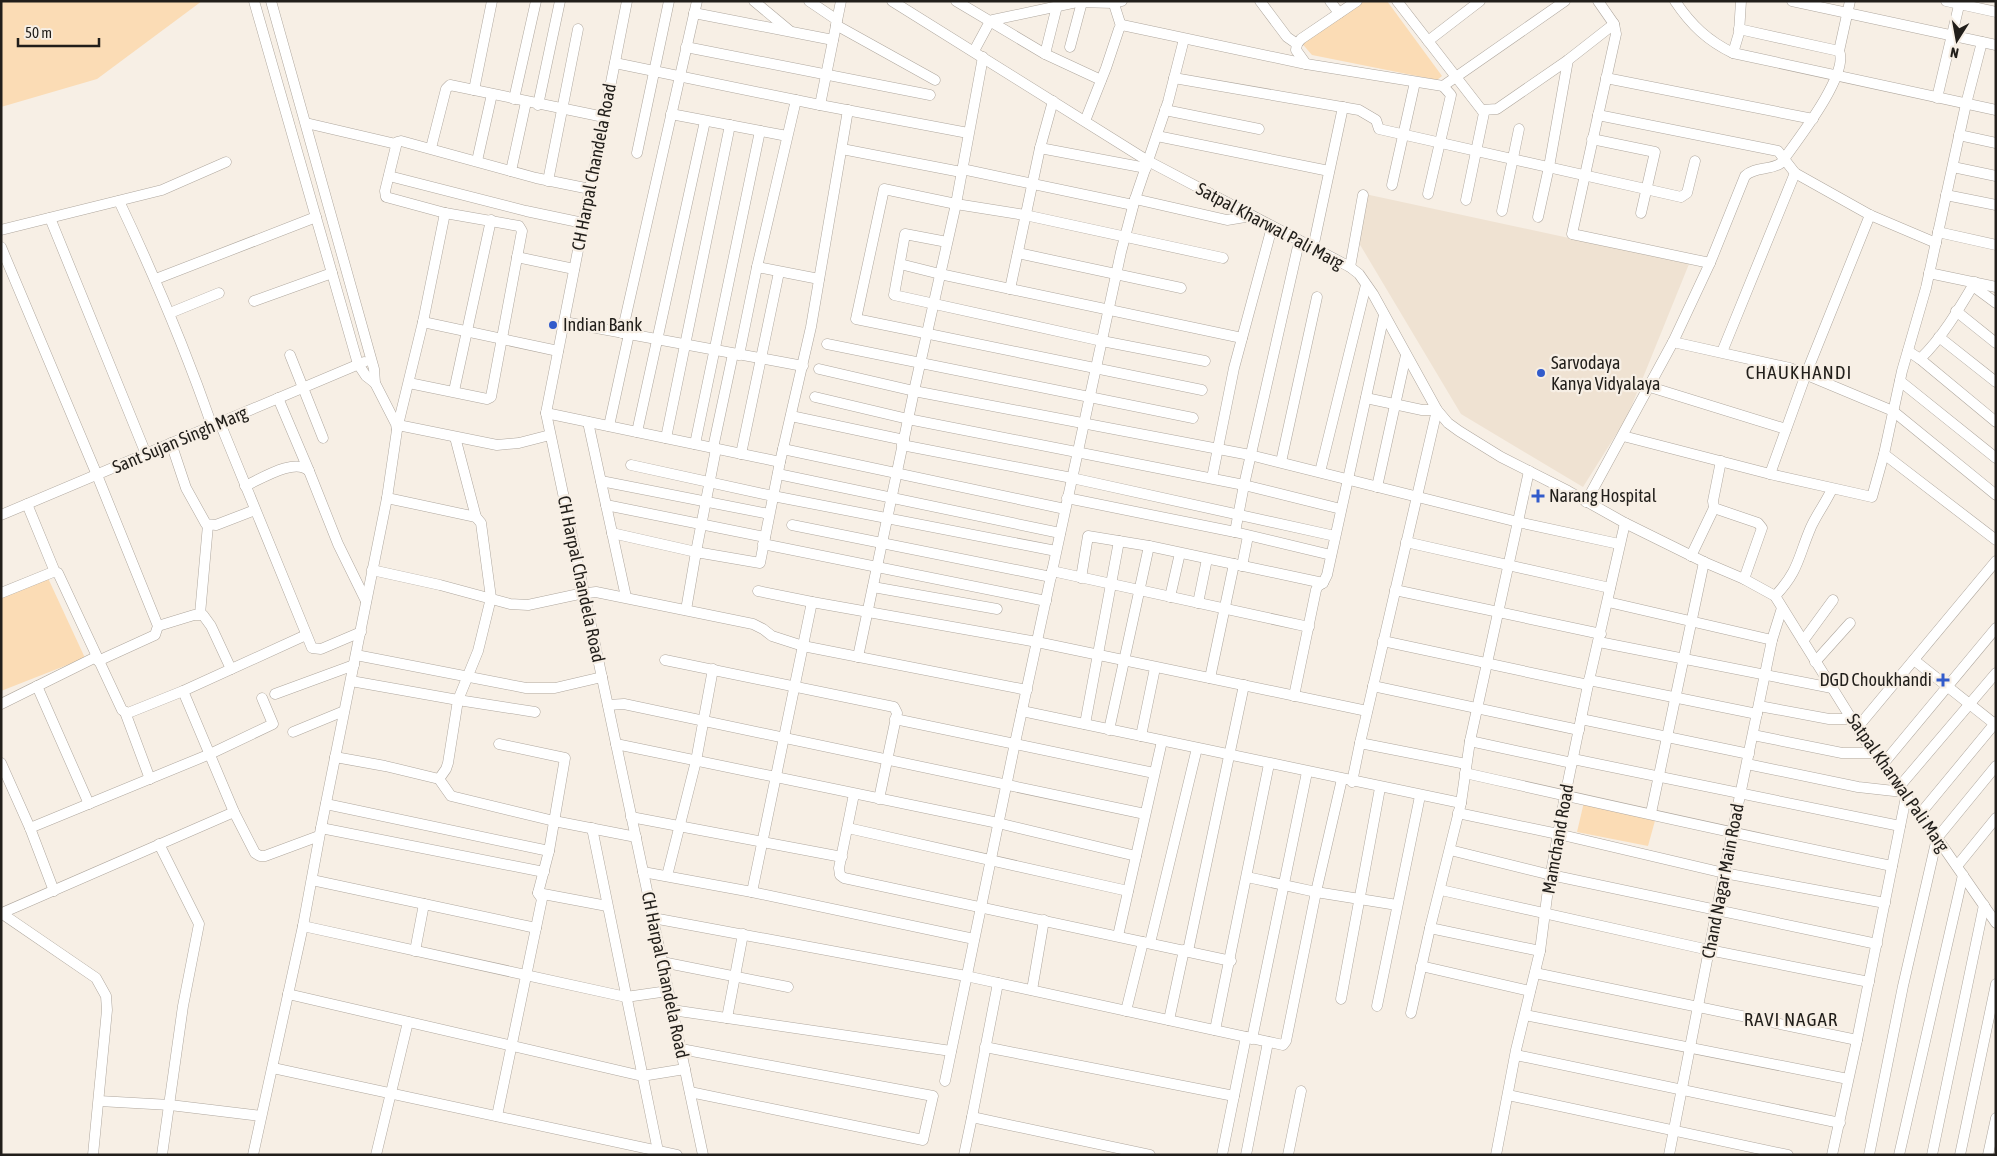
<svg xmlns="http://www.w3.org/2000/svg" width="1997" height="1156" font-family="'Asap Condensed',sans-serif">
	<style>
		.built { fill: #efe2d2 }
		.green { fill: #fbdcb5 }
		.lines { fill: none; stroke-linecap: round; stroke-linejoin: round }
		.minor-casing { stroke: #afa79e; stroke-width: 11 }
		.minor { stroke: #fff; stroke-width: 10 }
		.poi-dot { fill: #325bcb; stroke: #f7efe5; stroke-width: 2 }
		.labels { text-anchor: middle; stroke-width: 4.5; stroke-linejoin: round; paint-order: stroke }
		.street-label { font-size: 18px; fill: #211e1a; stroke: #f7efe5 }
		.poi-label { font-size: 18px; fill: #211e1a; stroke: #f7efe5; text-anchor: start }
		.neighbourhood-label { font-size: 19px; letter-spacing: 1px; fill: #211e1a; stroke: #f7efe5 }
	</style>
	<rect width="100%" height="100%" fill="#f7efe5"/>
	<polygon class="built" points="1365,194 1689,264 1627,417 1583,487 1461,414 1356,238"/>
	<g class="green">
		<polygon points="1,1 202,1 97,79 1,107"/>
		<polygon points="1359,1 1387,1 1442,76 1437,80 1312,55 1299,40"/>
		<polygon points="47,576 85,658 1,691 1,596"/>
		<polygon points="1584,802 1656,817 1648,846 1577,832"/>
	</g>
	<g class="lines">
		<defs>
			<g id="minor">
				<polyline points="254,1 358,364 366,376 375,383"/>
				<polyline points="627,1 546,413 703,1155"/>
				<polyline points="754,1 790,31"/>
				<polyline points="809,1 837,20"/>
				<polyline points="841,1 820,105 968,133"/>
				<polyline points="892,1 1148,161 1350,267 1359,274 1373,294 1437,410 1448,423 1459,431 1501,457 1568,491 1625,523 1704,562 1744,579 1775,596 1864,739 1937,838 1996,923"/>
				<polyline points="956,1 1045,54 1101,80"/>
				<polyline points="1113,1 1121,26"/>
				<polyline points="1260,1 1287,37 1297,44"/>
				<polyline points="1330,1 1339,13"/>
				<polyline points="1397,1 1484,113 1466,200"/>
				<polyline points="1598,1 1614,24 1616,34 1572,234 1710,263"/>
				<path d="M1675 1C1691 25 1708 41 1733 53L1996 110"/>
				<polyline points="1792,1 1996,45"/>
				<polyline points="1946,1 1996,12"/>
				<polyline points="694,13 833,40"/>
				<polyline points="836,25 935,80"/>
				<polyline points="1428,41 1480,1"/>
				<polyline points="686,47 930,95"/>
				<polyline points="1070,47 1082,2"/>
				<polyline points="974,51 988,25 993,20 1077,2 1114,3 1122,1"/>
				<polyline points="1839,51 1850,1"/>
				<polyline points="1733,53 1739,33 1741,1"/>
				<polyline points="1045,54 1057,6"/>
				<polyline points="615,63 820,105"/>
				<polyline points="1306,64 1296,50 1297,44 1301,39 1357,1"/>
				<polyline points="1174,78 1359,110 1376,120 1379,129 1681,197 1687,193 1695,161"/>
				<polyline points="1606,78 1813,119"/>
				<polyline points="474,90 492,1"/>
				<polyline points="1937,98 1960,1"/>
				<polyline points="514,99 536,1"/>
				<polyline points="538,105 560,1"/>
				<polyline points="1165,110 1259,129"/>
				<polyline points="1482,110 1497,109 1568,60 1614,24"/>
				<polyline points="671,114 787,136"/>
				<polyline points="1598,115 1778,151 1795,173 1870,215 1936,243"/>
				<polyline points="1085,121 1106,68 1119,29 1122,25 1306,64 1443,86 1565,1"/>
				<polyline points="306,123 396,144"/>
				<polyline points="1959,135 1996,143"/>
				<polyline points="1157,136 1329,171"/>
				<polyline points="1592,139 1655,152 1641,213"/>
				<polyline points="431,148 446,89 450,85 604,117"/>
				<polyline points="1040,148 1146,168"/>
				<polyline points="842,149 961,172"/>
				<polyline points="637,153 669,1"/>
				<polyline points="477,161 492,94"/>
				<polyline points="1953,167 1996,176"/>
				<polyline points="962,169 1133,205"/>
				<polyline points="511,171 526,102"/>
				<polyline points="389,176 526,211 583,223"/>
				<polyline points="548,181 578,29"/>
				<polyline points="1392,185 1415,82"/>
				<polyline points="1428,194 1451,95 1443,86"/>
				<polyline points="1946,195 1996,205"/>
				<polyline points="1135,199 1227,220 1251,216"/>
				<path d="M119 201C154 275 185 348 212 426"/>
				<polyline points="1502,211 1519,129"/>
				<polyline points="1538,217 1549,167 1568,60"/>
				<polyline points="50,218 146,454"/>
				<polyline points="1,230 162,190 226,162"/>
				<polyline points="1938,232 1996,245"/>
				<polyline points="947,242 905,234 894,295 1102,341 1205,361"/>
				<polyline points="1,247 97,475 158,626 155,635 98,661"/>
				<polyline points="1313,248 1343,107"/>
				<polyline points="1018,253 1181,288"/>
				<polyline points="517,257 574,269"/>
				<polyline points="900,264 940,274 1242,338"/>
				<polyline points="757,267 819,279"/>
				<polyline points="1350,267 1363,195"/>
				<polyline points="1929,273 1996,287"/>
				<polyline points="156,279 316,217"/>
				<polyline points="1973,286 1996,303"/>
				<polyline points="1010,289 1040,148 1053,101"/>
				<polyline points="254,301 332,273"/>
				<polyline points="1956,311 1996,343"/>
				<polyline points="170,313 219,293"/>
				<polyline points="423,322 558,351"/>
				<polyline points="564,322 803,366"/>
				<polyline points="622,333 697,1"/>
				<polyline points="1939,337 1996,382"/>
				<polyline points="1673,342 1790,368 1893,411 1996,495"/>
				<polyline points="827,344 1193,418"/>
				<path d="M1908 351 1920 359C1942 338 1959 309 1975 282"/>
				<polyline points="1722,352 1795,173"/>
				<polyline points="290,355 323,438"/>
				<polyline points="739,355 757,267 796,100"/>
				<polyline points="1920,359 1996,422"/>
				<polyline points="819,369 914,391 1250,455 1518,522 1619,544"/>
				<polyline points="1900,381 1996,458"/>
				<polyline points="409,383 487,399 491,397 522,231 519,226 445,213 386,197 385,191 397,142 401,141 536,178 590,189"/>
				<polyline points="1650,387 1786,429"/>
				<polyline points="1202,390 856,319 884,189 956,204 1025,215 1223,258"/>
				<polyline points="454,391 491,220"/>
				<polyline points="815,397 908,419 1244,485 1299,242"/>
				<polyline points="278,398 309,471"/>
				<polyline points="1366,398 1422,410 1437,410 1360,743 1466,764"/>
				<polyline points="546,413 780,462"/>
				<polyline points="791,416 904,440"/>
				<polyline points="588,422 626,597"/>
				<polyline points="220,423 312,648 321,649 361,632"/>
				<polyline points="398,425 497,445 519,443 550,435"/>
				<polyline points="609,426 629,334"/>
				<polyline points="397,429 423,322 445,213"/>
				<polyline points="637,432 705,121"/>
				<polyline points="1623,436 1770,474 1872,497 1884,454 1902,371 1926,288 1966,104 1982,42"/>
				<polyline points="455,437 476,517 481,523 491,598 478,651 458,700 535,712"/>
				<polyline points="666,438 730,125"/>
				<polyline points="171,443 186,488 206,524 216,525 255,510"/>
				<polyline points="695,444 760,131"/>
				<polyline points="902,445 1072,478 1335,536"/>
				<polyline points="713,448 733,354"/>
				<polyline points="783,449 1065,509"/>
				<polyline points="741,454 779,272"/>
				<polyline points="1884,454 1996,540"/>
				<polyline points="1721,461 1713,501 1714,508 1758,523 1762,528 1744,579"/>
				<polyline points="1281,462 1317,297"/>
				<polyline points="631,465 773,496 1056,551"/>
				<polyline points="1529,471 1470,741 1461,803 1430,928 1540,951"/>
				<polyline points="1320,472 1366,285"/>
				<polyline points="778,474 1060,533"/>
				<polyline points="1770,474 1806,374 1870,215"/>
				<polyline points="1212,478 1234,368 1272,227"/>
				<polyline points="601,481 769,514"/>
				<path d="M245 486C261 479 295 457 309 471L338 544 366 601"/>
				<polyline points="1377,487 1406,355"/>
				<polyline points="387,498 476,517"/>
				<polyline points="1067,498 1235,532 1331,555"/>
				<path d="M1586 502 1673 342 1710 263 1745 176C1755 166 1770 171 1781 163 1795 143 1850 74 1839 51L1739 29"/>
				<polyline points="27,504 55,572"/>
				<polyline points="606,505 765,537"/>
				<polyline points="1,515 364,362"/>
				<polyline points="792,525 1051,577"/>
				<polyline points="1235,532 1244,485 1341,509"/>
				<polyline points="612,533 696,552 716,449"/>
				<polyline points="1406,542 1610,588"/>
				<polyline points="763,544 1046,601"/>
				<polyline points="1691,556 1714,508"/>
				<polyline points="1242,566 1248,536"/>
				<polyline points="372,570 440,585 510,604 528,605 579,594 596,592 753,624 763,629 772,636 803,646 1027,690"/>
				<polyline points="1052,571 1309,627"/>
				<polyline points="1081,578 1088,536 1149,546 1323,583"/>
				<polyline points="873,587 997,609"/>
				<polyline points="1395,590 1601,634"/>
				<polyline points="758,591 812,602 1037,642 1367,711"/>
				<polyline points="1,593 53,572 58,573 122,710 128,713 183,691 306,635"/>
				<path d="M1775 596C1799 571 1798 557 1811 527 1817 514 1826 502 1832 489"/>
				<polyline points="1170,597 1180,553"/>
				<polyline points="1608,602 1772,640"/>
				<polyline points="1198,603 1207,559"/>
				<polyline points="686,610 696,552 760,563 780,462 811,327 848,110"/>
				<polyline points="200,614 208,525"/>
				<polyline points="158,626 194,615 203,615 211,626 231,669"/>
				<polyline points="1383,641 1588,685"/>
				<polyline points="1803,641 1833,600"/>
				<polyline points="1599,642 1832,688"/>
				<polyline points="356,655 526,688 555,688 602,677"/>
				<polyline points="858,657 914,391 956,204 983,57"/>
				<polyline points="665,660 894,707 897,713 879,799"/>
				<polyline points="1914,660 1996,725"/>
				<polyline points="1815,662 1850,623"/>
				<polyline points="1210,678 1234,564"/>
				<polyline points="1589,680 1757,714"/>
				<polyline points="351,681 458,700 448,763 446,769 439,779"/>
				<polyline points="37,686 89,804"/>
				<polyline points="1373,686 1579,730"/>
				<polyline points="183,691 234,812 255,853 260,856 265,856 319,836"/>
				<polyline points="275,694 354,665"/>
				<polyline points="1294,696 1316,590 1318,586 1323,583 1327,575 1384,315"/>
				<polyline points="1,704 96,657"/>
				<polyline points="608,705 624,704 1145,814"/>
				<polyline points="1759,706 1829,719 1852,719"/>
				<polyline points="1022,711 1461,803"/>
				<polyline points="125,712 150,779"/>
				<polyline points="895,719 1154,773"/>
				<polyline points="1581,719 1749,754"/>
				<polyline points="1085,724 1119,541"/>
				<polyline points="1857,728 1996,561"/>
				<polyline points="1109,730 1149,546"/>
				<polyline points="293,732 344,711"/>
				<polyline points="1753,735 1842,753 1874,753"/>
				<polyline points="1141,736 1155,668"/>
				<polyline points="1470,741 1572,763"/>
				<polyline points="616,744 998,823 1136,856"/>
				<polyline points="335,757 385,766 439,779 451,796 554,821 636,837"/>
				<polyline points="1573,759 1900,826"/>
				<polyline points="1,763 30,828 54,891"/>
				<polyline points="1747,764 1858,787 1903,792"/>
				<polyline points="1883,764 1996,628"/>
				<path d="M1465 773C1607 805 1749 837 1892 866"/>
				<polyline points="1352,782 1360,743"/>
				<polyline points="1899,787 1996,673"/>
				<polyline points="854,794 839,868 840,875 844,878 1231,961"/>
				<polyline points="326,804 549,851"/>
				<polyline points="1458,813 1558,834 1724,873 1885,903"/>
				<polyline points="1651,813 1704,562"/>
				<polyline points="1920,814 1996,722"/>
				<polyline points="631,817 842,857"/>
				<polyline points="30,828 210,754 273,724 262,698"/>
				<polyline points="321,828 544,872"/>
				<polyline points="592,828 658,1151"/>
				<polyline points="848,828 1128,891"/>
				<polyline points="159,844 199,924 183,1006 162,1155"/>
				<polyline points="1450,850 1551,875 1877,944"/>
				<polyline points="1957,866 1996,818"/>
				<polyline points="643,872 752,892 974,939"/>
				<polyline points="667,876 696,761 713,669"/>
				<polyline points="1247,877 1316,892 1397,905"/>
				<polyline points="312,880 536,928"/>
				<polyline points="1441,890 1709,950 1869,982"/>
				<polyline points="752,892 812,602"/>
				<polyline points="538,893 607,906"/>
				<polyline points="1,913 96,978 106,996 107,1010 93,1155"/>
				<polyline points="2,913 234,812"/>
				<polyline points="653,918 966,976 1283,1045 1286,1041 1316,892 1342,779"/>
				<polyline points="303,926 626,997 668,991"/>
				<polyline points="1118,936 1162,741"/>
				<polyline points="1150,943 1197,748"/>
				<polyline points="415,951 424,904"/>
				<polyline points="1188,951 1244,685"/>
				<polyline points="662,962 788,987"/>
				<polyline points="1421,966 1530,991"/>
				<polyline points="1535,973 1857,1040"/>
				<polyline points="1032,990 1044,920"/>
				<polyline points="288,994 642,1076 685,1069"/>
				<polyline points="1341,999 1380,788"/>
				<polyline points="1377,1006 1420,796"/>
				<polyline points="672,1010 951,1051"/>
				<polyline points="1126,1011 1143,942"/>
				<polyline points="1411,1013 1430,928"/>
				<polyline points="1525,1015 1848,1079"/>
				<polyline points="727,1018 743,934"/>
				<polyline points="1169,1020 1184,950"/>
				<polyline points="1215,1030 1269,764"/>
				<polyline points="1252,1039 1307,772"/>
				<polyline points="985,1047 1234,1096"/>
				<polyline points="681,1049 933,1096 923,1140 690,1092"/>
				<polyline points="1516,1055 1840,1123"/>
				<polyline points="273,1068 677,1155"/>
				<polyline points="945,1081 1015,743 1121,252 1135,199 1168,102 1184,39"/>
				<polyline points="1508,1095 1788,1155"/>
				<polyline points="99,1101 170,1105 261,1116"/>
				<polyline points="497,1116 542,899 538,893 549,851 565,758 499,744"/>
				<polyline points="972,1117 998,983"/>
				<polyline points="253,1155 303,926 321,828 387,498 397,430 396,424 375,383 374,369 271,1"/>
				<polyline points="376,1155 408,1022"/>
				<polyline points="964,1155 972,1117 1150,1155"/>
				<polyline points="1222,1155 1246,1037"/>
				<polyline points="1246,1155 1268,1042"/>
				<polyline points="1288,1155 1301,1091"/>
				<polyline points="1496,1155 1516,1050 1540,951 1548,889 1565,796 1588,685 1625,523"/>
				<polyline points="1669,1155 1724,873 1772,640 1782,608"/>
				<polyline points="1832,1155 1857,1040 1906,797"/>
				<polyline points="1869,1155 1903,986 1937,838 1996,766"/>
				<polyline points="1899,1155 1963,875"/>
				<polyline points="1932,1155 1984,905"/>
				<polyline points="1960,1155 1996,984"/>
				<polyline points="1988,1155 1996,1118"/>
			</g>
		</defs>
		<use href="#minor" class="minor-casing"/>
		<use href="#minor" class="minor"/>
	</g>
	<g class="poi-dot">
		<circle cx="553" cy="325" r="5"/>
		<circle cx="1541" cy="373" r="5"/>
		<path d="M1535.5 488.5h5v5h5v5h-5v5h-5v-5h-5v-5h5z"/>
		<path d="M1940.5 672.5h5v5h5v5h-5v5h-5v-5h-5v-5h5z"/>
	</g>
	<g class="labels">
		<g class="street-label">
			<text transform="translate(594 167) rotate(-79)" y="6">CH Harpal Chandela Road</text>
			<text transform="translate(1270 226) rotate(28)" y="6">Satpal Kharwal Pali Marg</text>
			<text transform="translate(180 440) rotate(-23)" y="6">Sant Sujan Singh Marg</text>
			<text transform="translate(581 579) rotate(78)" y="6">CH Harpal Chandela Road</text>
			<text transform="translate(1898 783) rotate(55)" y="6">Satpal Kharwal Pali Marg</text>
			<text transform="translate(1558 839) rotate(-80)" y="6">Mamchand Road</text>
			<text transform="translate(1723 881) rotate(-79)" y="6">Chand Nagar Main Road</text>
			<text transform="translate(665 975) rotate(78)" y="6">CH Harpal Chandela Road</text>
		</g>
		<g class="poi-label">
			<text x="563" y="331">Indian Bank</text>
			<text x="1551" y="369">Sarvodaya<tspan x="1551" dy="21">Kanya Vidyalaya</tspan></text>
			<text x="1549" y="502">Narang Hospital</text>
			<text x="1932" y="686" text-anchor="end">DGD Choukhandi</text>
		</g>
		<g class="neighbourhood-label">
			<text x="1799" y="379">CHAUKHANDI</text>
			<text x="1791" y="1026">RAVI NAGAR</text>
		</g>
	</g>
	<rect width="1997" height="1156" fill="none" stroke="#211e1a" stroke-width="5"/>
	<g transform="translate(1957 40) rotate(191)" stroke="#f7efe5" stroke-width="4" paint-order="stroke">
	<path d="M0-4L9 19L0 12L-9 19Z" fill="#211e1a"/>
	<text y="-8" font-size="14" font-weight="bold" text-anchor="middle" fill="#211e1a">N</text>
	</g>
	<path d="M18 38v8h81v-8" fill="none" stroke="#211e1a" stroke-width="2.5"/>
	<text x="25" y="38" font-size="15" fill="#211e1a" stroke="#f7efe5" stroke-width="4" paint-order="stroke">50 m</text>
</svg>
